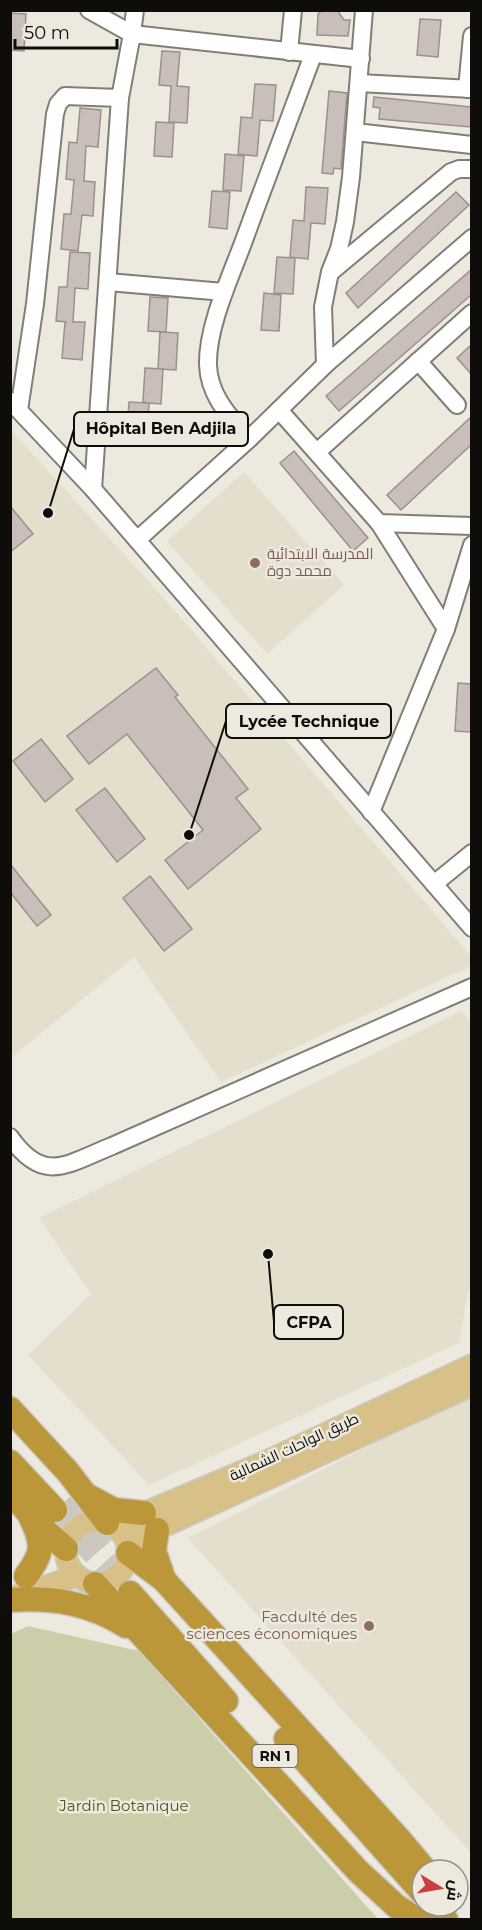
<svg xmlns="http://www.w3.org/2000/svg" width="482" height="1930" font-family="Montserrat,Cairo,sans-serif">
	<style>
		.built { fill: #e4decd }
		.green { fill: #cccea9 }
		.building { fill: #cabeba; stroke: #9b908c; stroke-width: 1.5 }
		.lines { fill: none; stroke-linecap: round; stroke-linejoin: round }
		.highway-tunnel { stroke: #ccc8bf; stroke-width: 24; stroke-dasharray: 24 12; stroke-linecap: butt }
		.minor-casing { stroke: #827e75; stroke-width: 20 }
		.major-casing { stroke: #cacac9; stroke-width: 24 }
		.highway-casing { stroke: #cacac9; stroke-width: 27 }
		.minor { stroke: #fff; stroke-width: 16 }
		.major { stroke: #d7c188; stroke-width: 21 }
		.highway { stroke: #bc9739; stroke-width: 24 }
		.education-dot { fill: #8d6e63; stroke: #ede9df; stroke-width: 2 }
		.labels { text-anchor: middle; stroke-width: 5; stroke-linejoin: round; paint-order: stroke }
		.shield { fill: #ede9df; stroke: #514f49; stroke-width: 1.5 }
		.shield-label { font-size: 14px; font-weight: bold; fill: #0e0d09 }
		.education-label { font-size: 15px; fill: #785e54; stroke: #ede9df; text-anchor: start }
		.street-label { font-size: 15px; fill: #0e0d09; stroke: #ede9df }
		.park-label { font-size: 15px; fill: #535415; stroke: #ede9df }
		.leader { fill: none; stroke: #0e0d09; stroke-width: 2 }
		.callout-dot { fill: #0e0d09; stroke: #ede9df; stroke-width: 2 }
		.callout { fill: #ede9df; stroke: #0e0d09; stroke-width: 2 }
		.callout-label { font-size: 16px; text-anchor: middle; font-weight: bold; fill: #0e0d09 }
	</style>
	<rect width="100%" height="100%" fill="#ede9df"/>
	<g class="built">
		<polygon points="11,430 162,596 472,957 471,966 221,1082 134,957 11,1058"/>
		<polygon points="244,472 344,585 267,654 167,541"/>
		<polygon points="461,1011 472,1023 472,1292 468,1291 459,1343 149,1485 28,1355 91,1294 39,1218"/>
		<polygon points="471,1394 471,1853 188,1538"/>
	</g>
	<polygon class="green" points="28,1626 139,1651 378,1919 11,1919 11,1634"/>
	<g class="building">
		<polygon points="323,10 337,10 344,20 350,20 348,36 317,35 318,14"/>
		<polygon points="10,13 26,14 24,51 10,50"/>
		<polygon points="420,19 441,20 438,57 417,55"/>
		<polygon points="162,51 180,52 177,86 189,87 187,123 169,122 171,86 159,85"/>
		<polygon points="255,84 276,85 273,121 260,120 257,156 238,154 241,117 252,118"/>
		<polygon points="329,91 347,93 341,169 334,168 333,174 322,173"/>
		<polygon points="374,97 471,107 471,127 379,119 380,108 373,107"/>
		<polygon points="80,108 101,110 98,147 86,146 84,181 95,182 93,216 82,215 78,251 61,249 64,214 71,214 74,180 66,179 69,142 77,143"/>
		<polygon points="156,122 174,123 172,157 154,156"/>
		<polygon points="225,154 244,156 241,191 223,190"/>
		<polygon points="306,187 328,188 325,224 311,223 308,259 290,257 293,220 304,221"/>
		<polygon points="212,191 230,192 227,229 209,227"/>
		<polygon points="456,192 469,205 358,308 346,293"/>
		<polygon points="70,252 90,253 88,289 75,288 73,322 85,322 82,360 62,358 65,322 67,322 56,321 59,287 67,287"/>
		<polygon points="277,257 295,258 293,294 274,293"/>
		<polygon points="471,270 471,295 339,411 326,396"/>
		<polygon points="264,293 281,295 279,331 261,330"/>
		<polygon points="150,297 168,298 166,332 148,331"/>
		<polygon points="160,332 178,333 176,370 158,369"/>
		<polygon points="471,345 471,374 457,358"/>
		<polygon points="145,368 163,369 161,404 149,403 147,439 126,438 129,402 148,403 143,402"/>
		<polygon points="471,417 471,445 401,510 387,495"/>
		<polygon points="294,451 368,538 353,551 280,463"/>
		<polygon points="10,506 33,534 10,552"/>
		<polygon points="156,668 178,695 175,697 248,789 236,798 261,829 188,889 165,860 203,830 127,734 89,764 67,736"/>
		<polygon points="458,683 471,684 471,732 455,731"/>
		<polygon points="41,739 73,779 45,802 13,761"/>
		<polygon points="105,788 145,839 117,862 76,810"/>
		<polygon points="10,864 51,915 37,926 10,892"/>
		<polygon points="150,876 192,929 164,951 123,898"/>
	</g>
	<g class="lines">
		<g class="highway-tunnel">
			<polyline points="71,1496 137,1572"/>
			<polyline points="55,1510 130,1593"/>
		</g>
		<defs>
			<g id="minor">
				<polyline points="89,10 132,34 135,10"/>
				<polyline points="289,52 293,10"/>
				<polyline points="359,83 472,89"/>
				<polyline points="467,89 472,36"/>
				<polyline points="355,132 472,145"/>
				<polyline points="332,271 451,172 459,169 472,169"/>
				<polyline points="108,282 224,292"/>
				<polyline points="418,361 457,405"/>
				<polyline points="325,365 323,307 330,272 339,249 345,222 351,177 364,10"/>
				<polyline points="10,401 93,489 472,928"/>
				<polyline points="19,410 35,304 55,114 58,104 65,96 120,98"/>
				<polyline points="279,410 379,523 472,526"/>
				<path d="M249 439C230 417 209 396 208 365 207 327 230 278 243 243 266 180 290 117 313 55"/>
				<polyline points="317,452 472,313"/>
				<polyline points="93,489 120,98 132,34 361,59"/>
				<polyline points="379,523 446,629"/>
				<polyline points="137,540 249,439 325,365 472,238"/>
				<polyline points="371,812 446,629 472,545"/>
				<polyline points="434,884 472,853"/>
				<path d="M10 1137C44 1185 67 1164 112 1146L472 987"/>
			</g>
			<g id="major">
				<circle cx="97" cy="1552" r="31"/>
				<polyline points="116,1527 144,1513 265,1462 472,1365"/>
				<polyline points="127,1543 472,1385"/>
				<polyline points="14,1597 76,1576"/>
			</g>
			<g id="highway">
				<polyline points="10,1409 68,1472 107,1523"/>
				<polyline points="10,1462 55,1510"/>
				<polyline points="10,1492 41,1527 66,1549"/>
				<polyline points="90,1497 114,1510 144,1513"/>
				<polyline points="157,1530 154,1551 164,1580"/>
				<polyline points="128,1553 164,1580 399,1839 425,1870"/>
				<path d="M26 1576C43 1553 44 1545 31 1518"/>
				<polyline points="95,1584 358,1871 396,1906 417,1920"/>
				<polyline points="130,1593 226,1701"/>
				<path d="M10 1600C52 1597 90 1603 126 1626"/>
				<polyline points="286,1739 422,1892"/>
				<polyline points="434,1906 446,1920"/>
			</g>
		</defs>
		<use href="#minor" class="minor-casing"/>
		<use href="#major" class="major-casing"/>
		<use href="#highway" class="highway-casing"/>
		<use href="#minor" class="minor"/>
		<use href="#major" class="major"/>
		<use href="#highway" class="highway"/>
	</g>
	<g class="education-dot">
		<circle cx="255" cy="563" r="6"/>
		<circle cx="369" cy="1626" r="6"/>
	</g>
	<g class="labels">
		<rect class="shield" x="252.5" y="1745" width="45" height="22" rx="4.5"/>
		<g class="shield-label">
			<text x="275" y="1761">RN 1</text>
		</g>
		<g class="education-label">
			<text x="267" y="559">المدرسة الابتدائية<tspan x="267" dy="17">محمد دوة</tspan></text>
			<text x="357" y="1622" text-anchor="end">Facdulté des<tspan x="357" dy="17">sciences économiques</tspan></text>
		</g>
		<g class="street-label">
			<text transform="translate(294 1447) rotate(-25)" y="5">طريق الواحات الشمالية</text>
		</g>
		<g class="park-label">
			<text x="124" y="1811">Jardin Botanique</text>
		</g>
	</g>
	<path class="leader" d="M48 513L74 429M189 835L226 721M268 1254L274 1322"/>
	<g class="callout-dot">
		<circle cx="48" cy="513" r="6"/>
		<circle cx="189" cy="835" r="6"/>
		<circle cx="268" cy="1254" r="6"/>
	</g>
	<g class="callout">
		<rect x="74" y="412" width="174" height="34" rx="6"/>
		<rect x="226" y="704" width="165" height="34" rx="6"/>
		<rect x="274" y="1305" width="69" height="34" rx="6"/>
	</g>
	<g class="callout-label">
		<text x="161" y="434">Hôpital Ben Adjila</text>
		<text x="309" y="727">Lycée Technique</text>
		<text x="309" y="1328">CFPA</text>
	</g>
	<rect width="482" height="1930" fill="none" stroke="#0e0d09" stroke-width="24"/>
	<g transform="translate(440 1888) rotate(101)"><circle r="28" fill="#ede9df" stroke="#949189" stroke-width="1.5"/>
	<path d="M0-4.5L10 22L0 15L-10 22Z" fill="#cc3d3e"/>
	<text y="-9" font-size="16" font-weight="bold" text-anchor="middle" fill="#0e0d09">ش</text>
	</g>
	<path d="M15 39v9h102v-9" fill="none" stroke="#0e0d09" stroke-width="3"/>
	<text x="24" y="39" font-size="18" fill="#0e0d09" stroke="#ede9df" stroke-width="4.5" paint-order="stroke">50 m</text>
</svg>
